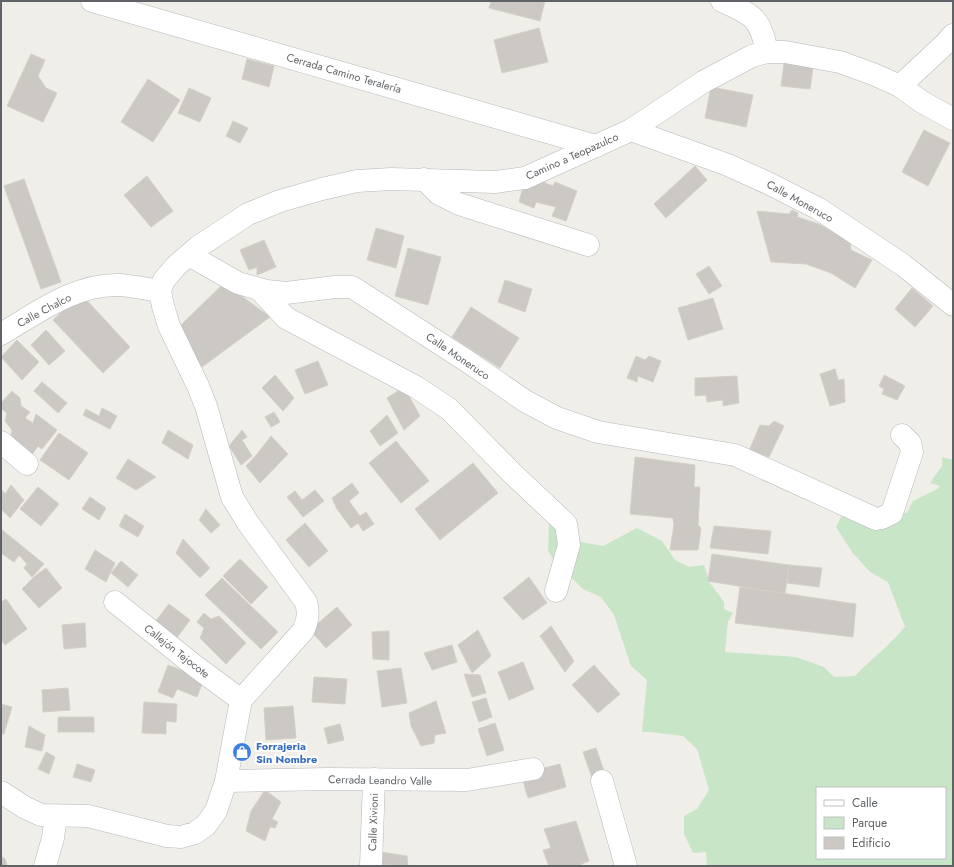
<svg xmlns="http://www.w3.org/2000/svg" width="954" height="867" font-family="Jost,sans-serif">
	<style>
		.green { fill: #c8e6c7; fill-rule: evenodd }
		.building { fill: #ccc9c5; stroke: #d5d0c7 }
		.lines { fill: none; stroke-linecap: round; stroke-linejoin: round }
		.street-casing { stroke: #b5b8bb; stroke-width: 23 }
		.street { stroke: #fff; stroke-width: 22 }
		.labels { text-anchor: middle; stroke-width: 4; stroke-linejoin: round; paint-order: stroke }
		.street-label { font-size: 11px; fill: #5f6367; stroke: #fff }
		.shop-label { font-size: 11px; font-weight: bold; fill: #366cbe; stroke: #fff; text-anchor: start }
	</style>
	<rect width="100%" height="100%" fill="#f0eee8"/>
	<path class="green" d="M942 457 953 460V866H707L706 852 693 853 684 834V816L697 809 709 790 697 749 683 736 650 732H642L647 680 631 666 614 615 601 597 583 589 554 561 548 550 549 523 575 529 581 542 603 546 637 528 662 541 675 560 689 567 704 565 710 583 724 602V609L733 613 728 622 725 652 796 657 824 667 834 677 855 676C871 659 890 645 905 627L888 582 870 572 852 552 836 527 844 511 907 513 913 501 937 489 940 486 930 483 942 466ZM817 788H945V858H817Z"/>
	<g class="building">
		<polygon points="491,1 545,1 540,21 489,8"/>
		<polygon points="539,28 548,62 502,73 494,40"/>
		<polygon points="31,54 45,60 38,76 46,88 57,93 43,122 7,106"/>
		<polygon points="785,56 814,61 810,89 781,86"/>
		<polygon points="247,59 274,66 269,87 242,79"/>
		<polygon points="148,79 180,100 153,142 121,122"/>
		<polygon points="711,87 753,95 746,127 705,118"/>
		<polygon points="189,88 211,98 200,122 178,113"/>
		<polygon points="233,121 248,128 240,143 226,136"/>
		<polygon points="924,130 950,143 928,186 902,172"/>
		<polygon points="695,166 707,180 666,218 654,204"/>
		<polygon points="147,176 173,211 151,227 124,195"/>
		<polygon points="24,179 61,282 41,289 4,186"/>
		<polygon points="538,180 553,186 555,182 577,191 566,221 552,216 556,207 536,202 534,208 519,202 524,183"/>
		<polygon points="792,210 798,213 797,217 819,224 850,242 851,250 872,260 855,288 831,273 806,264 771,262 757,211 789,214"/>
		<polygon points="376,228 404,236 396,268 367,260"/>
		<polygon points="264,240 276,267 257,275 257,267 249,270 240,250"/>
		<polygon points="408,248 441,257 428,305 395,296"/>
		<polygon points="709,266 722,286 709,294 696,274"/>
		<polygon points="505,280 532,289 525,312 498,302"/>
		<polygon points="224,283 270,317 202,367 177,329"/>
		<polygon points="912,288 933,306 915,327 895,309"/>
		<polygon points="81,294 130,347 103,373 53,320"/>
		<polygon points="713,298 723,329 688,340 678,308"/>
		<polygon points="471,307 519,338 500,368 452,337"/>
		<polygon points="46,330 65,351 49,365 31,345"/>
		<polygon points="17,340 39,362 22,380 1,357"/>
		<polygon points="636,356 645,360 649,356 661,361 653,382 638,376 637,382 627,378"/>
		<polygon points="318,361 328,385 305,394 295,370"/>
		<polygon points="835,369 838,380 844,379 845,402 830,406 820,374"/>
		<polygon points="275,375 294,398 283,411 262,388"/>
		<polygon points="884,375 905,386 897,400 882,394 884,389 879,386"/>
		<polygon points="737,376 739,403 723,406 723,400 707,402 706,395 695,396 695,378"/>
		<polygon points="42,382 67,403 58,413 34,391"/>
		<polygon points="404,387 420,416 404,430 387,398"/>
		<polygon points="12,391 20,398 21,406 30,412 25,418 33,423 36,414 57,430 42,449 38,446 31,456 10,440 12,430 5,421 7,413 3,410 1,410 1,403"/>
		<polygon points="102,408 117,416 110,429 83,415 86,409 99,416"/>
		<polygon points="274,412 280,422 271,427 265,417"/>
		<polygon points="387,415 398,433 380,446 370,431"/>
		<polygon points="774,421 784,426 769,457 749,451 760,425 769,426"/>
		<polygon points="168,430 193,445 188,459 162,443"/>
		<polygon points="242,430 247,437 242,440 252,456 241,465 229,446"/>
		<polygon points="59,433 88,453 69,480 40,460"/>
		<polygon points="271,436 288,454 260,483 246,466 258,453"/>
		<polygon points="396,441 429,481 401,503 369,463"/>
		<polygon points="635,457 695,465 694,487 700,487 698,525 701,528 698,550 670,550 674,525 673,518 630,514"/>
		<polygon points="128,459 156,477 136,490 116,478"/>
		<polygon points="473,463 498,493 440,540 415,509"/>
		<polygon points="352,483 359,493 349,501 360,516 366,512 374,524 363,531 358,523 351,528 337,509 332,498"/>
		<polygon points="11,485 24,500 10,518 1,509 1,489 5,494"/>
		<polygon points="38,487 59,504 41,526 20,509"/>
		<polygon points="315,490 324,501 303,517 287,497 295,491 302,500"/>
		<polygon points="90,497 106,508 99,520 82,509"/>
		<polygon points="206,509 220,525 211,533 199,520"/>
		<polygon points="125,514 144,526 138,537 119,526"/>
		<polygon points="305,523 328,551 309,567 286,540"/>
		<polygon points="714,526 771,531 768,554 710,548"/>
		<polygon points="1,529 44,564 32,577 24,568 27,564 19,555 14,562 1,553"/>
		<polygon points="183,539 210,568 200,578 176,553"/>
		<polygon points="95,550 115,563 106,582 85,569"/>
		<polygon points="712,554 789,565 785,594 708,581"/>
		<polygon points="240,559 268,587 251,604 223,576"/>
		<polygon points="121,561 138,575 128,587 111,573"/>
		<polygon points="789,565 822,568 819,587 787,583"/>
		<polygon points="46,568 62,588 39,608 22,589 35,576"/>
		<polygon points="529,577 547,603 523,620 503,598"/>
		<polygon points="222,578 278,632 261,649 205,595"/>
		<polygon points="740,587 856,604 853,637 735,623"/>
		<polygon points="6,599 27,629 5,645 1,639 1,602"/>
		<polygon points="169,604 190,620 176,639 155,622"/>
		<polygon points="337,607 352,625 326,648 310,630"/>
		<polygon points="204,613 211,619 219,616 246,643 226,664 200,638 204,628 197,622"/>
		<polygon points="85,623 86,647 64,649 62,625"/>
		<polygon points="551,626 574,661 565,672 540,636"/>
		<polygon points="478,630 491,656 472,673 458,645"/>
		<polygon points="389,631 389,660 373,659 372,632"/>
		<polygon points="452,645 457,662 432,670 424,653"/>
		<polygon points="523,662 534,689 509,700 498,672"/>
		<polygon points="168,665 204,679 197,697 177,689 173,698 158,692"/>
		<polygon points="594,665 620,694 598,713 572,685"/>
		<polygon points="401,668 407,703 382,707 377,671"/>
		<polygon points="464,674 480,675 486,693 472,697"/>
		<polygon points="314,677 347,679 345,704 312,702"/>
		<polygon points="68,688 70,710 43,712 42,690"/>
		<polygon points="486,698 492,717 479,722 472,702"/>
		<polygon points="436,701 446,733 435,735 434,743 421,746 411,726 409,713"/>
		<polygon points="144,702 177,704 176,722 166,721 166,734 142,733"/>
		<polygon points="1,704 12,707 4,734 1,734"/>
		<polygon points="293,706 296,738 266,740 264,708"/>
		<rect x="58" y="717" width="36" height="15"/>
		<polygon points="495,723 504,750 487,756 478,729"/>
		<polygon points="340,724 344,740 328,744 324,728"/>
		<polygon points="29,726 45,735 42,751 25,747"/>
		<polygon points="596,748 605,774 592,778 583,752"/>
		<polygon points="46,752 55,757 49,774 38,769"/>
		<polygon points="77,764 95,770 91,782 73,777"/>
		<polygon points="560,764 566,787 528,798 521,774"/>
		<polygon points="265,790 281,802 272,819 278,822 275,828 270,827 265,841 246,831 251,811"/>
		<polygon points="576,821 589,861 577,866 549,866 543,850 551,848 544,829"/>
		<polygon points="374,851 407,856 408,866 374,864"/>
		<polygon points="1,856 5,859 7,864 6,866 1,866"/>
	</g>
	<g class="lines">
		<defs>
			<g id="street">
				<polyline points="92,1 596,146"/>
				<path d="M722 1C753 15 760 17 767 52"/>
				<polyline points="900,86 945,44 953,35"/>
				<polyline points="631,130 728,165 770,184 819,209 903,265 953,305"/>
				<polyline points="424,179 439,194 459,204 588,245"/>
				<polyline points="189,255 238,283 267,291 286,293 335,287 352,287 467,361 525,401 557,418 598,432 735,455 876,519 882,518 892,513 912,452 910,443 902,435"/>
				<polyline points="260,290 286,318 416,387 449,409 514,475 566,524 569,545 556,591"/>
				<path d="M1 334C37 313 76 283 120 285 133 286 147 289 160 291"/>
				<polyline points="1,442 27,464"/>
				<polyline points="115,602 195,666 241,700"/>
				<polyline points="226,781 327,779 467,780 533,769"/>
				<polyline points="602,781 626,866"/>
				<path d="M1 792 24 807 41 815 88 816 167 836 181 837 195 833 206 825 216 811 226 781 241 700 303 631C308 620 309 613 306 602L248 523 232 497 206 406 198 386 169 326 163 306 160 291 164 280 176 266 198 247 248 214 280 201 322 189 357 181 391 179 495 182 525 178 631 130 703 82 752 56 767 52H785L840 62 873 74 900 86 922 102 953 119"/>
				<polyline points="45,866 53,838 56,816"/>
				<polyline points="371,866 374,779"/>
			</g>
		</defs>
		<use href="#street" class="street-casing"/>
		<use href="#street" class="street"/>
	</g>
	<defs>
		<symbol id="shop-disc" viewBox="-11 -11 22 22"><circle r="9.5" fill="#3f7fe0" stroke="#fff"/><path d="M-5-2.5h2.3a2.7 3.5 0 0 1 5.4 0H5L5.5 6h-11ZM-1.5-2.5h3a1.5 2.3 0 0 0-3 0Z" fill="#fff"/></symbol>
	</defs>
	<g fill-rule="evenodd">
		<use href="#shop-disc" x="231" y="741" width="22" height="22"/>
	</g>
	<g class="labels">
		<g class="street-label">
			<text transform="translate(344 73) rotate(16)" y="4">Cerrada Camino Teralería</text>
			<text transform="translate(572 156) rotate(-24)" y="4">Camino a Teopazulco</text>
			<text transform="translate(800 201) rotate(29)" y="4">Calle Moneruco</text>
			<text transform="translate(44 310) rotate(-28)" y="4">Calle Chalco</text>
			<text transform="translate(458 356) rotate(34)" y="4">Calle Moneruco</text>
			<text transform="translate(177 651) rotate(38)" y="4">Callejón Tejocote</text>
			<text transform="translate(380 780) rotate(1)" y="4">Cerrada Leandro Valle</text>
			<text transform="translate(373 822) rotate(-88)" y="4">Calle Xivioni</text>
		</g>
		<g class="shop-label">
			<text x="256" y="750">Forrajeria<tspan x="256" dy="13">Sin Nombre</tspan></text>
		</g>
	</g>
	<rect width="954" height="867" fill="none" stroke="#5f6367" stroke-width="4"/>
	<rect x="816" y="787" width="130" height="72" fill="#ffffff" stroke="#bfc1c2"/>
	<rect x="824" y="800" width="20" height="6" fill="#ffffff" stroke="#bfc1c2"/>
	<text x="852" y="807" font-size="12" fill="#5f6367">Calle</text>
	<rect x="824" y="817" width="20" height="12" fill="#c8e6c7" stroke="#bfc1c2"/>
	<text x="852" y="827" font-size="12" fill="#5f6367">Parque</text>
	<rect x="824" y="837" width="20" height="12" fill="#ccc9c5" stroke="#bfc1c2"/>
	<text x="852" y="847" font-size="12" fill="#5f6367">Edificio</text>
</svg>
